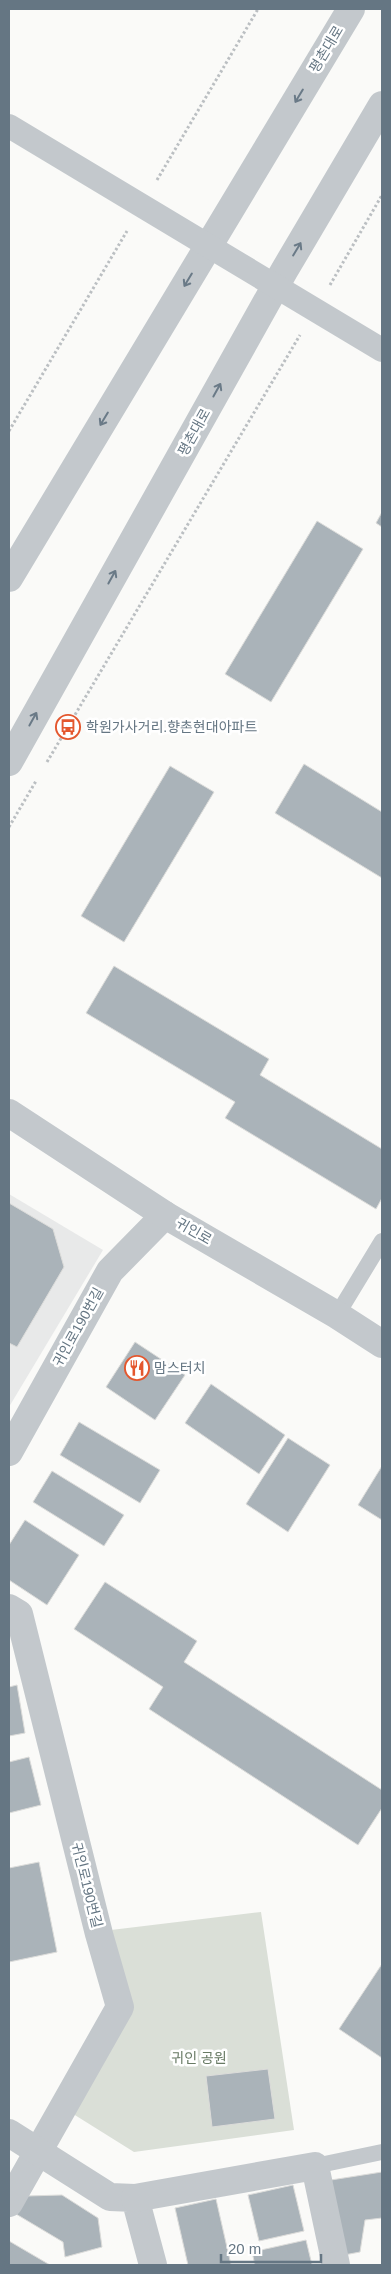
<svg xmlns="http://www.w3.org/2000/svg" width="391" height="2274" font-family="Arial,'Noto Sans KR',sans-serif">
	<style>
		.built { fill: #e8e9e9 }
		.green { fill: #dadfd7 }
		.building { fill: #aab3b9; stroke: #dcdcda }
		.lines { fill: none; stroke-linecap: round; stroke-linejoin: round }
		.path { stroke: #bbbfc2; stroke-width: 3; stroke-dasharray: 2.5 2.5; stroke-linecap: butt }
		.service { stroke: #c3c8cc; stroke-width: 16 }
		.minor { stroke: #c3c8cc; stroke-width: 28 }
		.tertiary { stroke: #c3c8cc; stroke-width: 28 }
		.pedestrian-bridge { stroke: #c3c8cc; stroke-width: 24 }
		.oneway { stroke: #6a7a87 }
		.labels { text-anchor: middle; stroke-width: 5; stroke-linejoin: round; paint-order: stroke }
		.street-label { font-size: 14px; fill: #657683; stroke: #fff }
		.poi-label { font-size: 14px; fill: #657683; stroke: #fff; text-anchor: start }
		.park-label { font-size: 14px; fill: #687a64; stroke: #fff }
	</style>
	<rect width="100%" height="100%" fill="#fafaf8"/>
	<polygon class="built" points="9,1194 103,1250 9,1407"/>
	<polygon class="green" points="261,1912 294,2130 134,2152 70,2112 131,2006 111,1930"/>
	<g class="building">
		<polygon points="382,512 382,527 376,523"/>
		<polygon points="317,521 363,549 271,702 225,674"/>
		<polygon points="304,764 382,812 382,878 275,813"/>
		<polygon points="170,766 214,792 124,942 81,916"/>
		<polygon points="114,966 269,1059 260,1075 382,1149 382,1198 376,1209 225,1118 235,1102 86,1013"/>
		<polygon points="9,1203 53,1229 64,1267 17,1347 9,1343"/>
		<polygon points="135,1342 185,1375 155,1420 106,1387"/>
		<polygon points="211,1384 285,1435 259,1474 185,1423"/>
		<polygon points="79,1422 160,1470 140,1503 60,1455"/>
		<polygon points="288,1438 330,1465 288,1532 246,1504"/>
		<polygon points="382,1466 382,1520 358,1505"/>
		<polygon points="52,1471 124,1515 104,1546 33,1502"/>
		<polygon points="25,1520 79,1555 47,1605 9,1580 9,1545"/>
		<polygon points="105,1582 197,1641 184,1662 382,1790 382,1808 358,1845 149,1709 163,1687 74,1629"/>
		<polygon points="17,1685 25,1733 9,1736 9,1687"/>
		<polygon points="29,1757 41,1805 9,1813 9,1762"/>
		<polygon points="39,1862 57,1952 9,1962 9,1868"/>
		<polygon points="382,1964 382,2058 339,2029"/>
		<polygon points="268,2069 275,2119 212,2127 206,2076"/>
		<polygon points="382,2172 382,2218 365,2220 360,2252 344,2255 331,2180"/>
		<polygon points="293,2185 304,2231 259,2241 248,2195"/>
		<polygon points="62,2195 98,2218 102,2247 65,2257 63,2242 16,2214 27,2196"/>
		<polygon points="216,2199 231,2265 188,2265 175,2208"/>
		<polygon points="306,2240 312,2265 255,2265 252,2252"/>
		<polygon points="9,2241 50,2265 9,2265"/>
	</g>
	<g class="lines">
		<g class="path">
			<polyline points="157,180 258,9"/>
			<polyline points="330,285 382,195"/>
			<polyline points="9,431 127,231"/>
			<polyline points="47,762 300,335"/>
			<polyline points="9,827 36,781"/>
		</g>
		<g class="service">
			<polyline points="337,1315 382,1241"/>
			<polyline points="315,2166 382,2152"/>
		</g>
		<g class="minor">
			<polyline points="9,1452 110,1271 165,1215"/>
			<polyline points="9,1608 19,1614 99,1934 120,2007 9,2203"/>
			<polyline points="9,2133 110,2197 135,2198 153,2265"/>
			<polyline points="135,2198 315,2166 336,2265"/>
		</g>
		<g class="tertiary">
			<polyline points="9,578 351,9"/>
			<polyline points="9,762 284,271 382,105"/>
			<polyline points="9,1113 165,1215 337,1315 382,1344"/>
		</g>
		<polyline class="pedestrian-bridge" points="9,126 382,350"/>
	</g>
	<defs><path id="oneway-shaft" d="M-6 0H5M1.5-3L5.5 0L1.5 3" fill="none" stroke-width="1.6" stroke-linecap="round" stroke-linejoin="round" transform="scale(1.25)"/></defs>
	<g class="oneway">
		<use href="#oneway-shaft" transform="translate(299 96) rotate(121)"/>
		<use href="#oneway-shaft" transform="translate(297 249) rotate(-59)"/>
		<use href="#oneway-shaft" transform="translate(188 280) rotate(121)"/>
		<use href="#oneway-shaft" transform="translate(217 390) rotate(-61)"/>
		<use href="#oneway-shaft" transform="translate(104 419) rotate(121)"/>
		<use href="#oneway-shaft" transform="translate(112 577) rotate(-61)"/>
		<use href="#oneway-shaft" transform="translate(33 719) rotate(-61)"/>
	</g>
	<defs>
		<symbol id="bus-ring" viewBox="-11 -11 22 22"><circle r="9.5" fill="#fff" stroke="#e4572e" stroke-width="1.5"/><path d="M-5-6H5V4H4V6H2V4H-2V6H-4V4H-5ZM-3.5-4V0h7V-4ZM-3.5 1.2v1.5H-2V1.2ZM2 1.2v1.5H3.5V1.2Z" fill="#e4572e"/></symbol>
		<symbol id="restaurant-ring" viewBox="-11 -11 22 22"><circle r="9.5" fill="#fff" stroke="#e4572e" stroke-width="1.5"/><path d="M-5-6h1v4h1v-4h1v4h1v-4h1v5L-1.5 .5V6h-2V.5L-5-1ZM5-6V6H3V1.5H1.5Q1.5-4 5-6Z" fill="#e4572e"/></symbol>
	</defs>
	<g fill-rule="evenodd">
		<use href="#bus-ring" x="54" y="713" width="28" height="28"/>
		<use href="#restaurant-ring" x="123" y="1354" width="28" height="28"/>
	</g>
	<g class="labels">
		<g class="street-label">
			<text transform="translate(326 49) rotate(-59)" y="5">평촌대로</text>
			<text transform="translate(194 432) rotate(-61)" y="5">평촌대로</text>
			<text transform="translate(194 1231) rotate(30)" y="5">귀인로</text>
			<text transform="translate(78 1327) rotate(-61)" y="5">귀인로190번길</text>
			<text transform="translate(87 1885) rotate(76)" y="5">귀인로190번길</text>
		</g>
		<g class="poi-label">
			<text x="86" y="732">학원가사거리.향촌현대아파트</text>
			<text x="154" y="1373">맘스터치</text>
		</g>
		<g class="park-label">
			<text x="199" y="2063">귀인 공원</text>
		</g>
	</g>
	<rect width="391" height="2274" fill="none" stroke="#657683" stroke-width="20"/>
	<path d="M221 2254v8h100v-8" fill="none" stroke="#657683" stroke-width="2.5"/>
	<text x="228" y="2254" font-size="15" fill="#657683" stroke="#ffffff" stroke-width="4" paint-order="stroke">20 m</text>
</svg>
